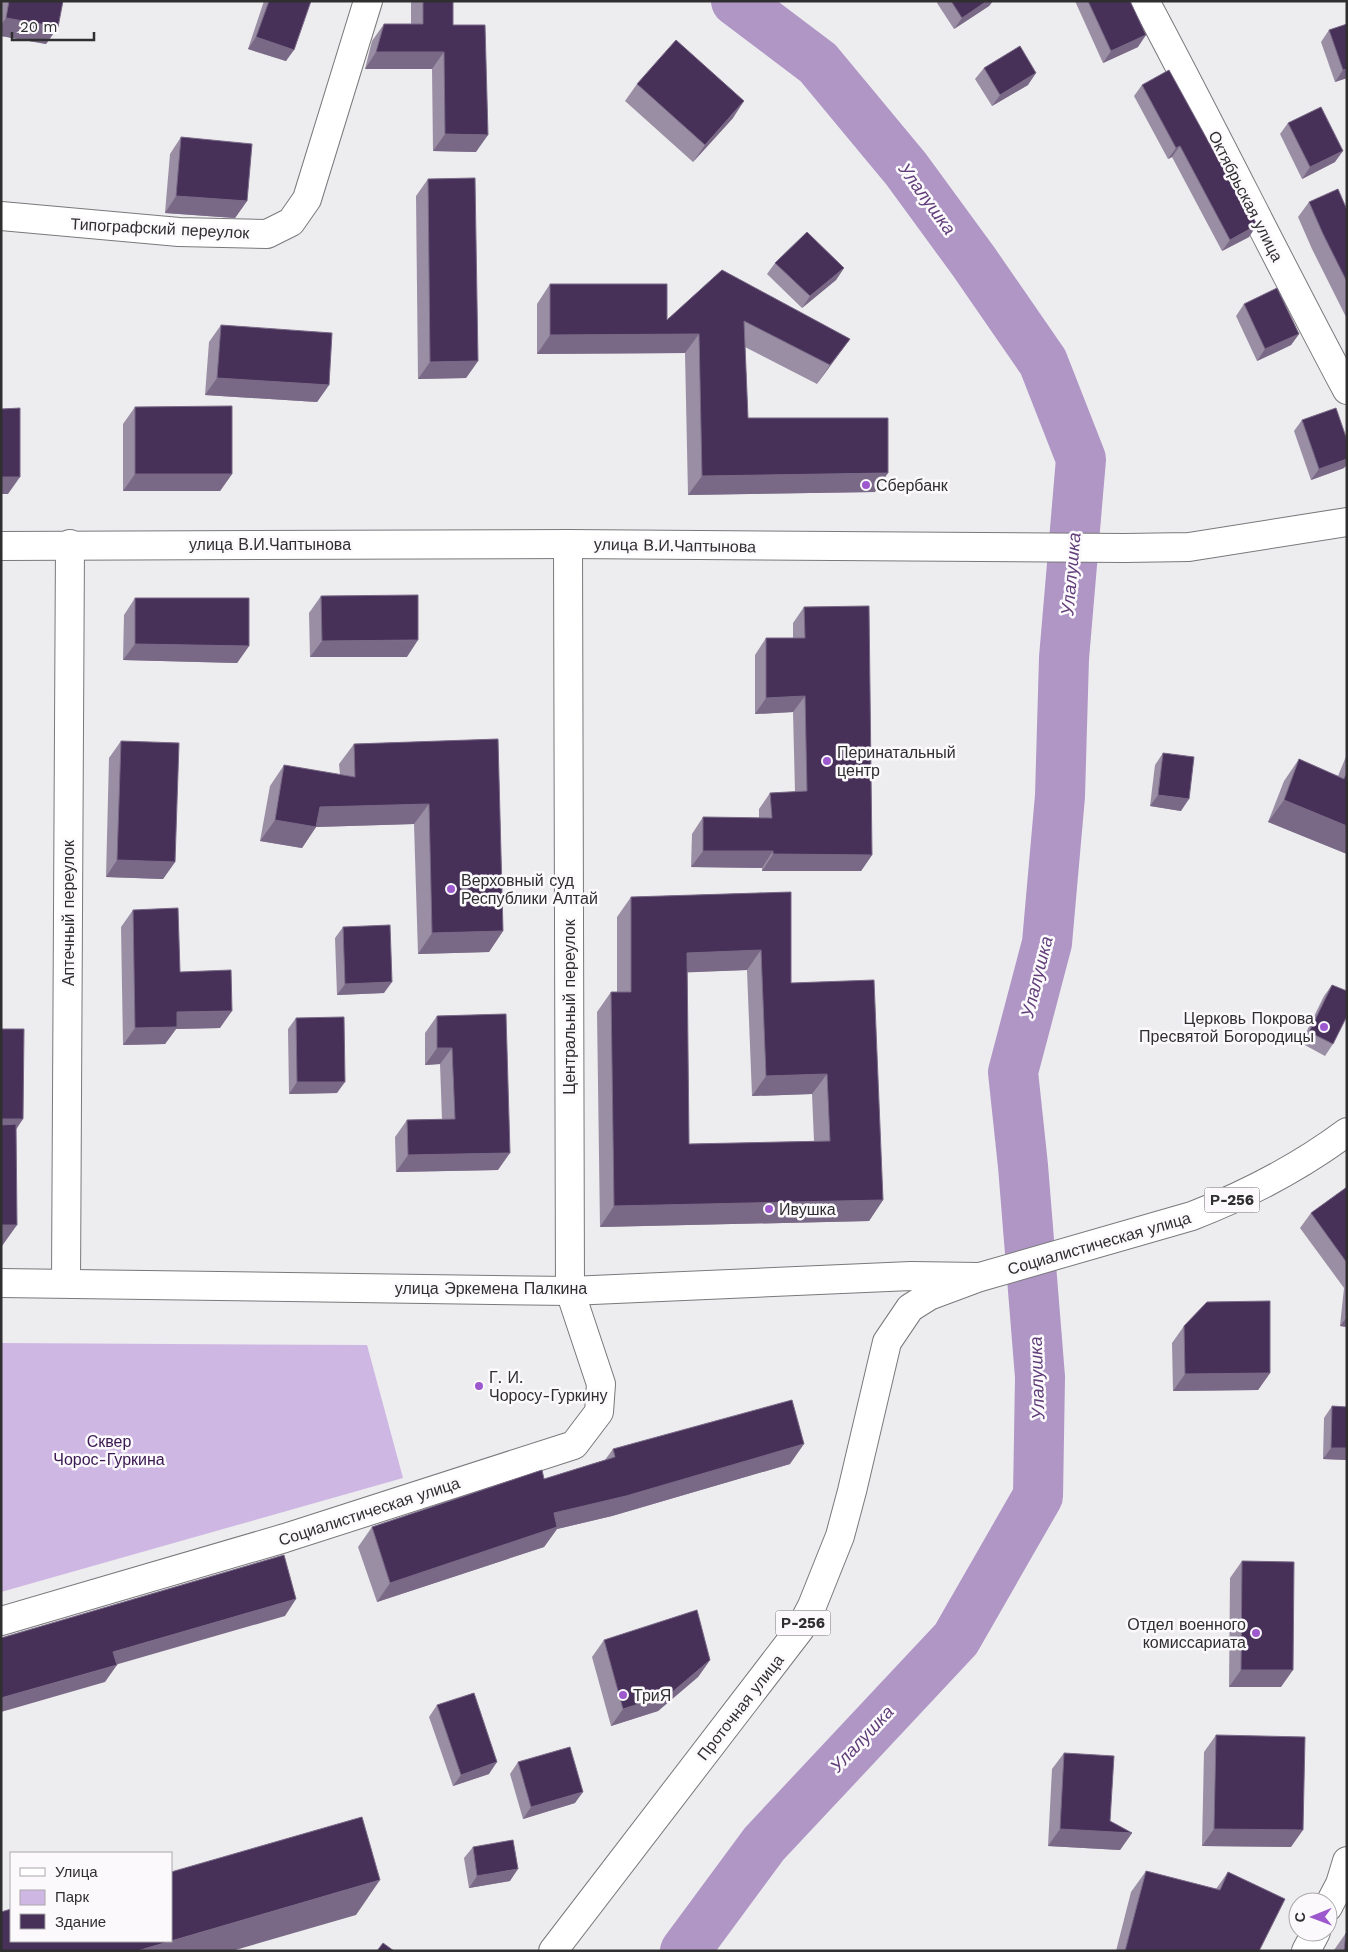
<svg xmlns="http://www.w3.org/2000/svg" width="1348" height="1952" font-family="'Work Sans',sans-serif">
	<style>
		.green { fill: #cfb7e3 }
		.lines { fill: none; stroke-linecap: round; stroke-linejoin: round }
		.river { stroke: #af96c5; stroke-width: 50 }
		.street-casing { stroke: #79787b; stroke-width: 30 }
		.primary-casing { stroke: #79787b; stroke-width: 30 }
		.street { stroke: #fff; stroke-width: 28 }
		.primary { stroke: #fff; stroke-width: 28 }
		.wall { fill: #9a8ea4; fill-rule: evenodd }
		.shaded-wall { fill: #796986 }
		.building { fill: #473159; stroke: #796986; fill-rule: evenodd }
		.poi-dot { fill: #9d58cd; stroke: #fbf9fc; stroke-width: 2 }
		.labels { text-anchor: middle; stroke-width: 5; stroke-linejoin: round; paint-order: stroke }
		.shield { fill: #fbf9fc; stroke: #6d6c6d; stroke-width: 1 }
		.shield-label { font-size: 15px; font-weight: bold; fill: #302f30 }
		.street-label { font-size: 16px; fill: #302f30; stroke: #fbf9fc }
		.poi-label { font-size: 16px; fill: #302f30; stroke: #fbf9fc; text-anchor: start }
		.park-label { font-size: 16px; fill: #3a1851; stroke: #fbf9fc }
		.water-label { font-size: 18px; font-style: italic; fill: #613e7a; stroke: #fbf9fc }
	</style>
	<rect width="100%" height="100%" fill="#edecef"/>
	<polygon class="green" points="1,1343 367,1345 403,1478 1,1592"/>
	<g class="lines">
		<polyline class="river" points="685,1951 764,1844 956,1639 1038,1496 1040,1377 1023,1166 1013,1072 1047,943 1060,796 1064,658 1081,459 1043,362 974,262 906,169 818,63 736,1"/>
		<defs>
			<g id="street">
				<path d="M1145 1C1214 130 1278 261 1347 390"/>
				<polyline points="1,216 179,232 267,234 291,222 307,199 368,1"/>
				<polyline points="1,546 568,544 1124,548 1189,547 1347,522"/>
				<polyline points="66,1282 70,544"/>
				<polyline points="1,1283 570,1291 911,1276 979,1277"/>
				<polyline points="1,1621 285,1538 574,1445 599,1412 601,1384 570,1291 568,544"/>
				<polyline points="1328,1907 1340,1884 1347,1861"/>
				<polyline points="1306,1951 1316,1932"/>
			</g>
			<path id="primary" d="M553 1951 800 1629 812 1606 840 1536 852 1491 887 1342 910 1308 929 1296 980 1277 1192 1216C1246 1195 1300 1167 1347 1132"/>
		</defs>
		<use href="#street" class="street-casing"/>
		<use href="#primary" class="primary-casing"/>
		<use href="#street" class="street"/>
		<use href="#primary" class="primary"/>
	</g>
	<g class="wall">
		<polygon points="1,1 63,1 58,27 46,44 1,36"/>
		<polygon points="264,1 311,1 286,61 248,49"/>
		<polygon points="411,1 453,1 453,25 476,152 433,151 432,69 365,69 372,41 384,24 411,24"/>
		<polygon points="938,1 993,1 989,6 954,29 937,3"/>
		<polygon points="1075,1 1130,1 1138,47 1103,63"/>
		<polygon points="1347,24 1347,78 1335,82 1321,42 1329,30"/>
		<polygon points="984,68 1028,85 992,106 975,79"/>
		<polygon points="637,84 733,118 693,162 625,101"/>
		<polygon points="1142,85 1249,237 1222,251 1172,157 1168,159 1134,96"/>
		<polygon points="1288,123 1335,162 1302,179 1280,134"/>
		<polygon points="181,137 247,201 235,218 165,213 170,154"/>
		<polygon points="428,179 478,361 466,378 418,379 416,196"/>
		<polygon points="1309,202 1347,210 1347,319 1312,249 1298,217"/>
		<polygon points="775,263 844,268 836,280 802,308 767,274"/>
		<polygon points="722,270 850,339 817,384 745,347 748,418 875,492 688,495 685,353 537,354 537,304 550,284 667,320"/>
		<polygon points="1244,304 1299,334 1291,345 1257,361 1236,316"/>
		<polygon points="221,325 329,385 317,402 205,395 209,342"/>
		<polygon points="135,407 232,474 220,491 123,491 123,424"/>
		<polygon points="1302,420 1344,468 1311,480 1294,431"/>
		<polygon points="321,596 407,657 310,657 309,613"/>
		<polygon points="135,598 249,646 237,663 123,660 124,615"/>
		<polygon points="804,607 872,855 861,871 762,871 762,868 691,867 692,834 703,817 759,818 759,809 770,793 795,792 793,712 755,714 755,655 766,638 793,638 793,623"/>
		<polygon points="498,739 503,931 489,952 418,954 414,824 316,827 302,848 260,841 270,786 284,765 340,775 339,764 354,744"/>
		<polygon points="121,741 175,862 163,879 106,877 109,758"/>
		<polygon points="1163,753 1181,811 1150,806 1155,765"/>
		<polygon points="1347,754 1347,854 1268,822 1284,781 1299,759 1338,776"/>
		<path d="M791 892V983L883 1200 869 1221 600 1227 597 1012 611 992H617V917L631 897ZM747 970 752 1096 812 1094 814 1141 689 1144 687 972Z"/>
		<polygon points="133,910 180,972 220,1028 176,1029 165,1044 123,1045 121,927"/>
		<polygon points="343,927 384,993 337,995 335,938"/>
		<polygon points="1332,985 1333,1044 1325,1056 1301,1043 1324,996"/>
		<polygon points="506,1014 498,1170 396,1172 395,1137 407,1120 442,1119 440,1064 425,1065 425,1033 437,1016"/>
		<polygon points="296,1018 337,1093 289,1094 288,1029"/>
		<polygon points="1347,1187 1347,1327 1340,1326 1344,1288 1300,1228 1311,1213"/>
		<polygon points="1184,1326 1270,1373 1258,1390 1173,1391 1172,1343"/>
		<polygon points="1332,1406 1347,1407 1347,1460 1323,1459 1324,1418"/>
		<polygon points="613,1449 790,1464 612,1516 557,1529 544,1547 377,1602 358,1547 372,1527 544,1479 605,1460"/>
		<polygon points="1242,1561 1281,1687 1229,1687 1230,1578"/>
		<polygon points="604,1640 710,1660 698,1677 658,1711 611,1726 592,1657"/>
		<polygon points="437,1705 489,1774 453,1786 429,1717"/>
		<polygon points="1216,1735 1291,1847 1202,1846 1204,1752"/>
		<polygon points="1064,1753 1110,1821 1132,1833 1120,1850 1048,1846 1052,1769"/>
		<polygon points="518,1762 575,1803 523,1819 510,1774"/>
		<polygon points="473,1847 510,1881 469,1888 464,1858"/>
		<polygon points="1146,1871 1216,1889 1228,1872 1259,1951 1116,1951 1131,1892"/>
		<polygon points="1346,1933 1347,1951 1334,1951 1334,1950"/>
	</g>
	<g class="shaded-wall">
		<polygon points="987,1 993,1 989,6 954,29 962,18"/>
		<polygon points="6,18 58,27 46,44 1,36 1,25"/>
		<polygon points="1146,35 1138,47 1103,63 1111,51"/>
		<polygon points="256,37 294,50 286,61 248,49"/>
		<polygon points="376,52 444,52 432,69 365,69"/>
		<polygon points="1347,69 1347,78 1335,82 1343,70"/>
		<polygon points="1036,73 1028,85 992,106 1000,95"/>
		<polygon points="744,101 733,118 693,162 705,145"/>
		<polygon points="445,134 488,135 476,152 433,151"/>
		<polygon points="1180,146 1172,157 1168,159 1176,148"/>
		<polygon points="1343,151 1335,162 1302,179 1310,167"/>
		<polygon points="176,196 247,201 235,218 165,213"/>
		<polygon points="1257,225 1249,237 1222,251 1230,240"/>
		<polygon points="844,268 836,280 802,308 810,296"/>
		<polygon points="699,334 685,353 537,354 550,335"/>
		<polygon points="1299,334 1291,345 1257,361 1265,349"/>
		<polygon points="850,339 836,358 817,384 830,365"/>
		<polygon points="478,361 466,378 418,379 430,362"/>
		<polygon points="217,378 329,385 317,402 205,395"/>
		<polygon points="1347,459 1347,465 1344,468 1311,480 1319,469"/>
		<polygon points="888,473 875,492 688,495 702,476"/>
		<polygon points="135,474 232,474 220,491 123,491"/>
		<polygon points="1,477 20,477 8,494 1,494"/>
		<polygon points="418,640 407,657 310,657 322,641"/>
		<polygon points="135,644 249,646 237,663 123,660"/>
		<polygon points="805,696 793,712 755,714 766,698"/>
		<polygon points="1158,795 1189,799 1181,811 1150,806"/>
		<polygon points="1284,800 1347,826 1347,854 1268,822"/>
		<polygon points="429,804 414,824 316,827 302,848 260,841 275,820 320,807"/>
		<polygon points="703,851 773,851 762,868 691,867"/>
		<polygon points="773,854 872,855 861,871 762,871"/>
		<polygon points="117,860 175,862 163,879 106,877"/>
		<polygon points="503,931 489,952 418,954 432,933"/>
		<polygon points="761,950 747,970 673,973 687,953"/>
		<polygon points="392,982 384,993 337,995 345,984"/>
		<polygon points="232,1011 220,1028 176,1029 165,1044 123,1045 135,1028 177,1012"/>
		<polygon points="437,1048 452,1048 440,1064 425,1065"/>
		<polygon points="827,1074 812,1094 752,1096 766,1076"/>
		<polygon points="297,1082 345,1082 337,1093 289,1094"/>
		<polygon points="1,1119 23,1119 15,1131 1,1131"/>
		<polygon points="510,1153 498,1170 396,1172 408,1155"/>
		<polygon points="883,1200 869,1221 600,1227 614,1206"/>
		<polygon points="1,1225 17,1225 2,1246 1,1246"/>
		<polygon points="1347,1317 1347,1327 1340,1326"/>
		<polygon points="1270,1373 1258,1390 1173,1391 1185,1374"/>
		<polygon points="804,1444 790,1464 612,1516 557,1529 544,1547 377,1602 390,1583 554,1513"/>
		<polygon points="1331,1448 1347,1448 1347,1460 1323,1459"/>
		<polygon points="296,1599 285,1616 101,1669 113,1652"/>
		<polygon points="710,1660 698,1677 658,1711 611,1726 623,1709"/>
		<polygon points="117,1665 105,1682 1,1712 1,1698"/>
		<polygon points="1241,1670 1293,1670 1281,1687 1229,1687"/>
		<polygon points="497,1762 489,1774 453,1786 461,1775"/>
		<polygon points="583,1792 575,1803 523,1819 531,1807"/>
		<polygon points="1060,1829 1132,1833 1120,1850 1048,1846"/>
		<polygon points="1214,1829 1303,1830 1291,1847 1202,1846"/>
		<polygon points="518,1869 510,1881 469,1888 477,1876"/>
		<polygon points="380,1880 356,1915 232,1951 137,1951"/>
	</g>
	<g class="building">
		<polygon points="9,1 63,1 58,27 6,18"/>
		<polygon points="269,1 311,1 294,50 256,37"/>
		<polygon points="423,1 453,1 453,25 485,25 488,135 445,134 444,52 376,52 384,24 423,24"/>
		<polygon points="951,1 987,1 962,18"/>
		<polygon points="1088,1 1130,1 1146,35 1111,51"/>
		<polygon points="1347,24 1347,69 1343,70 1329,30"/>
		<polygon points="676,40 744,101 705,145 637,84"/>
		<polygon points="1020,46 1036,73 1000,95 984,68"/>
		<polygon points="1169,70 1219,161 1223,159 1257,225 1230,240 1180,146 1176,148 1142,85"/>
		<polygon points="1321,107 1343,151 1310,167 1288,123"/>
		<polygon points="181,137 252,144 247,201 176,196"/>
		<polygon points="475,178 478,361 430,362 428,179"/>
		<polygon points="1338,189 1347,210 1347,282 1323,234 1309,202"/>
		<polygon points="807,232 844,268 810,296 775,263"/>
		<polygon points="722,270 850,339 830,365 744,321 748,418 888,418 888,473 702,476 699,334 550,335 550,284 667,284 667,320"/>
		<polygon points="1277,288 1299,334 1265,349 1244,304"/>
		<polygon points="221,325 332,333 329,385 217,378"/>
		<polygon points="232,406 232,474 135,474 135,407"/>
		<polygon points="20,408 20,477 1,477 1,409"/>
		<polygon points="1336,408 1347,440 1347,459 1319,469 1302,420"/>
		<polygon points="418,595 418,640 322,641 321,596"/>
		<polygon points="135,598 249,598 249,646 135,644"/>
		<polygon points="869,606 872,855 773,854 773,851 703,851 703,817 772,818 770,793 807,791 805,696 766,698 766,638 805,638 804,607"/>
		<polygon points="498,739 503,931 432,933 429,804 320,807 316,827 275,820 284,765 355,777 354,744"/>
		<polygon points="121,741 179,743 175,862 117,860"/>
		<polygon points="1163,753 1194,757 1189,799 1158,795"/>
		<polygon points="1299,759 1344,779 1347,772 1347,826 1284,800"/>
		<path d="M791 892V983L874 980 883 1200 614 1206 611 992H631V897ZM761 950 766 1076 827 1074 830 1141 689 1144 687 953Z"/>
		<polygon points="178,908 180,972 231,970 232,1011 177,1012 177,1027 135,1028 133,910"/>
		<polygon points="390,925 392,982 345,984 343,927"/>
		<polygon points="1332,985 1347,991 1347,1016 1333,1044 1309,1032"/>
		<polygon points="506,1014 510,1153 408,1155 407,1120 455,1119 452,1048 437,1048 437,1016"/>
		<polygon points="344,1017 345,1082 297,1082 296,1018"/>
		<polygon points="1,1029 24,1029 23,1119 1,1119"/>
		<polygon points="16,1124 17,1225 1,1225 1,1125"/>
		<polygon points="1347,1187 1347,1263 1311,1213"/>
		<polygon points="1270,1301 1270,1373 1185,1374 1184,1326 1207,1302"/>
		<polygon points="792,1400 804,1444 626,1496 554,1513 557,1527 390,1583 372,1527 542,1470 544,1479 615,1457 613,1449"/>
		<polygon points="1332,1406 1347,1407 1347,1448 1331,1448"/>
		<polygon points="284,1555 296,1599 113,1652 117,1665 1,1698 1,1638"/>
		<polygon points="1242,1561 1294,1562 1293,1670 1241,1670"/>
		<polygon points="697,1610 710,1660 670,1694 623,1709 604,1640"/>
		<polygon points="474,1693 497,1762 461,1775 437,1705"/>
		<polygon points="1216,1735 1305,1737 1303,1830 1214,1829"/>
		<polygon points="570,1747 583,1792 531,1807 518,1762"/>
		<polygon points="1064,1753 1114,1756 1110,1821 1132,1833 1060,1829"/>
		<polygon points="362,1817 380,1880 137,1951 1,1951 1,1912 11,1909 11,1941 171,1941 171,1872"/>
		<polygon points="513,1840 518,1869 477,1876 473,1847"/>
		<polygon points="1146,1871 1220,1890 1228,1872 1285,1899 1259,1951 1125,1951"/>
		<polygon points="1346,1933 1347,1951 1344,1951"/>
		<polygon points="383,1943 394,1951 377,1951"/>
	</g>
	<g class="poi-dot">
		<circle cx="866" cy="485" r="5"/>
		<circle cx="827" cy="761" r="5"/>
		<circle cx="451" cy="889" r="5"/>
		<circle cx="1324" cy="1027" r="5"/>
		<circle cx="769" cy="1209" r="5"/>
		<circle cx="479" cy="1386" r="5"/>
		<circle cx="1256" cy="1633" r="5"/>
		<circle cx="623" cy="1695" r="5"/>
	</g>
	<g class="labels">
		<g class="shield">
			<rect x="1204.5" y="1187.5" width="55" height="25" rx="4"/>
			<rect x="775.5" y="1610.5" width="55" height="25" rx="4"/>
		</g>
		<g class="shield-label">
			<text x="1232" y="1205">Р-256</text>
			<text x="803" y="1628">Р-256</text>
		</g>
		<g class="street-label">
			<text transform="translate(1246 196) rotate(63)" y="6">Октябрьская улица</text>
			<text transform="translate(160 228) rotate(3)" y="6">Типографский переулок</text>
			<text x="270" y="550">улица В.И.Чаптынова</text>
			<text transform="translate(675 545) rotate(1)" y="6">улица В.И.Чаптынова</text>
			<text transform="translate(68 913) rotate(-90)" y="6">Аптечный переулок</text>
			<text transform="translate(569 1007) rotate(-90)" y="6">Центральный переулок</text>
			<text transform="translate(1099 1243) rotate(-16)" y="6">Социалистическая улица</text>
			<text x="491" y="1294">улица Эркемена Палкина</text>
			<text transform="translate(369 1511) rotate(-18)" y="6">Социалистическая улица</text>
			<text transform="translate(740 1707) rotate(-52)" y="6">Проточная улица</text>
		</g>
		<g class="poi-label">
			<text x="876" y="491">Сбербанк</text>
			<text x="837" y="758">Перинатальный<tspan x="837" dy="18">центр</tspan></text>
			<text x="461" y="886">Верховный суд<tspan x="461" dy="18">Республики Алтай</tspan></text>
			<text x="1314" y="1024" text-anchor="end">Церковь Покрова<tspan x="1314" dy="18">Пресвятой Богородицы</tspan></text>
			<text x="779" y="1215">Ивушка</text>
			<text x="489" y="1383">Г. И.<tspan x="489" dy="18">Чоросу-Гуркину</tspan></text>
			<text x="1246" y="1630" text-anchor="end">Отдел военного<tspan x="1246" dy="18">комиссариата</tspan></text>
			<text x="633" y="1701">ТриЯ</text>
		</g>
		<g class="park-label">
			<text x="109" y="1447">Сквер<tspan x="109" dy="18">Чорос-Гуркина</tspan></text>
		</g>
		<g class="water-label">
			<text transform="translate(927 199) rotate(54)" y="6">Улалушка</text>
			<text transform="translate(1071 574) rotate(-85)" y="6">Улалушка</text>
			<text transform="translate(1037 977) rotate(-76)" y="6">Улалушка</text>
			<text transform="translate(1037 1378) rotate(-92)" y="6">Улалушка</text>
			<text transform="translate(862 1739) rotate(-47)" y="6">Улалушка</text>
		</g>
	</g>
	<rect width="1348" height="1952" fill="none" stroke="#302f30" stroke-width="5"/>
	<rect x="10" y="1852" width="162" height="90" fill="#fbf9fc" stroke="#aaa8aa"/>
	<rect x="20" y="1868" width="25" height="8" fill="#ffffff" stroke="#aaa8aa"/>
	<text x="55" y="1877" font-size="15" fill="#302f30">Улица</text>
	<rect x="20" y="1890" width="25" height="15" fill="#cfb7e3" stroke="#aaa8aa"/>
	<text x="55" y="1902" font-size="15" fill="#302f30">Парк</text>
	<rect x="20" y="1914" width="25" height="15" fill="#473159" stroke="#aaa8aa"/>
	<text x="55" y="1927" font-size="15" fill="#302f30">Здание</text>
	<g transform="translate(1313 1917) rotate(269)"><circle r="24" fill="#fbf9fc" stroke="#aaa8aa"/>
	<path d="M0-4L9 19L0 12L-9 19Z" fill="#9d58cd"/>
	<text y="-8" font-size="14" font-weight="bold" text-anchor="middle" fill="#302f30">С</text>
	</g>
	<path d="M12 32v8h82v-8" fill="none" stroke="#302f30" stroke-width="2.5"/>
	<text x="20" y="32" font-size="15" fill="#302f30" stroke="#fbf9fc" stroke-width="4" paint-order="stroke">20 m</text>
</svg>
